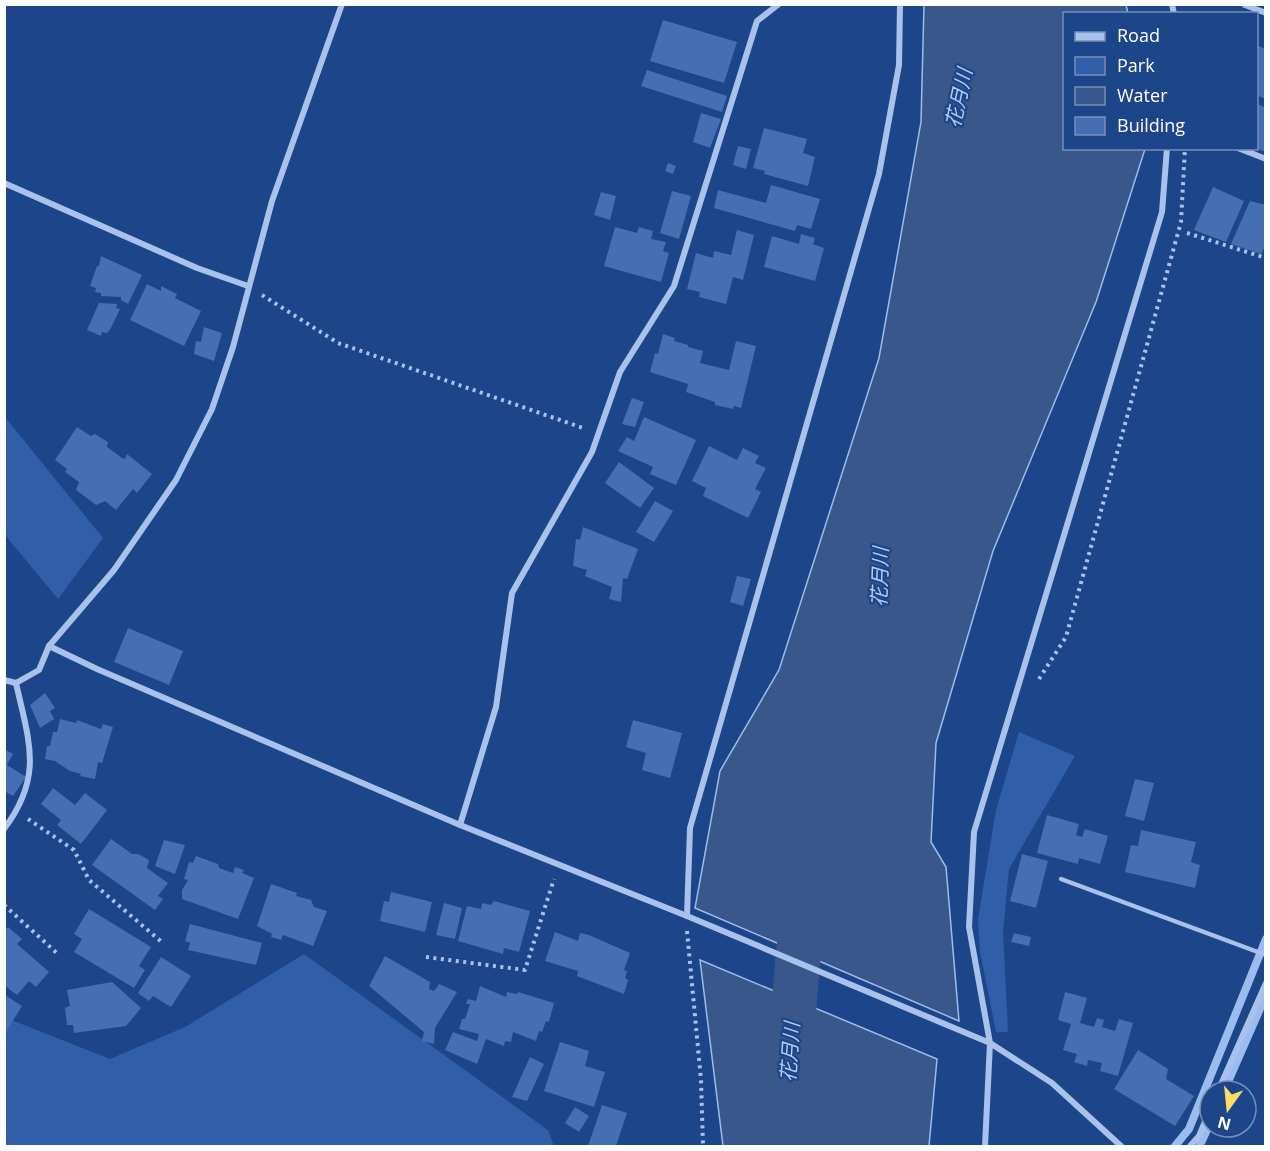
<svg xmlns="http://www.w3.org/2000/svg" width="1270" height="1151" font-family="'Open Sans','Noto Sans JP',sans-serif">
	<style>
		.green { fill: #305ea8 }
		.water { fill: #39578a; stroke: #9bbcee; stroke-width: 1.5 }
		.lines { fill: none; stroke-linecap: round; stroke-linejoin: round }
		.stream { stroke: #9bbcee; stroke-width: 8 }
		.river { stroke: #39578a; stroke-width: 45 }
		.building { fill: #456fb2 }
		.path { stroke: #a8c2ec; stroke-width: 4; stroke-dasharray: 3 4.5; stroke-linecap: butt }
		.lane { stroke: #a8c2ec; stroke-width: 4.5 }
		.street { stroke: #a8c2ec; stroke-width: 6 }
		.labels { text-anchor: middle; stroke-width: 4.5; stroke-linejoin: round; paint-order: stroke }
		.water-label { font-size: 20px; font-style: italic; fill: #b3ccf3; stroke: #1d458a }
	</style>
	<rect width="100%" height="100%" fill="#1d458a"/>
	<g class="green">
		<polygon points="5,417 103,538 58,599 5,535"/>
		<polygon points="1019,732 1075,756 1009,869 1003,932 1008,1032 996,1032 980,952 978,919 996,810"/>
		<polygon points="304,954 548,1130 554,1146 5,1146 4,1017 110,1059 185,1027"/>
	</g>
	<g class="water">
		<polygon points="924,5 1126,5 1128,13 1064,14 1064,148 1145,149 1096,302 993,551 936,743 931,842 946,867 959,1021 695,908 720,771 779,670 879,358 921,122"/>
		<polygon points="700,960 937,1059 929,1146 723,1146"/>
	</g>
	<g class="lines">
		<g class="stream">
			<polyline points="1224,1091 1266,995"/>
			<polyline points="1200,1145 1210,1123"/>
			<polyline points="1175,1146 1189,1129 1266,939"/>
		</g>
		<path class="river" d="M785 1146C781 1104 788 1059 793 1017 797 976 798 934 809 893"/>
	</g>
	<g class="building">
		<polygon points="663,20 737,42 724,83 650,61"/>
		<polygon points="1256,45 1266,49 1266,99 1256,95"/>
		<polygon points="647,70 727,96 722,112 641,86"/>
		<polygon points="1256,103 1266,108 1266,152 1256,148"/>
		<polygon points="701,113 721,119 710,148 693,142"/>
		<polygon points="764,128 807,139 803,153 815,157 808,186 764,174 765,171 753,168"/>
		<polygon points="738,146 751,149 746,169 733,165"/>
		<polygon points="668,163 676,166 673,174 665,171"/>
		<polygon points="771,185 820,199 811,229 797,225 795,231 714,208 718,190 766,203"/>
		<polygon points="1213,187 1244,201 1226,242 1194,230"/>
		<polygon points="672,191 691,196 679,239 660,233"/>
		<polygon points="601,192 616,196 610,220 594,215"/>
		<polygon points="1250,201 1266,205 1266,244 1261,254 1231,244"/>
		<polygon points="615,227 637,233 639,227 653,231 651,239 666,242 663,251 669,253 661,282 604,266"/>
		<polygon points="737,230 754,235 743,280 733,277 726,304 699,297 700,292 687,289 696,253 713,258 714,251 731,255"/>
		<polygon points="801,234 815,238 813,244 824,248 815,281 764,267 772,236 799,244"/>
		<polygon points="101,256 142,275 128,304 121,300 121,297 101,296 101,293 95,292 96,288 90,286 97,266 99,266"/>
		<polygon points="147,284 161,291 161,286 177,294 175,298 201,311 184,346 130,320"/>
		<polygon points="99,303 117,304 116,308 120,309 111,328 107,333 102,332 101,336 87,330"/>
		<polygon points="204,327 222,333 214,361 194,354 196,341 201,342"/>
		<polygon points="663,334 675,338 674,341 688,345 688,347 703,351 700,363 729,370 736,341 756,346 741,408 734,406 733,409 715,405 715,402 686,392 688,384 650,372 655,353 658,354"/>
		<polygon points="632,398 644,402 635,427 622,424"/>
		<polygon points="644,417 696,440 676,485 650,474 653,467 618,451 627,437 634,441"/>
		<polygon points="77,427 91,436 95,434 108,442 107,447 122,458 125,459 127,454 152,474 137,493 133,489 116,510 105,501 96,505 76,490 79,482 65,472 67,469 55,460"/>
		<polygon points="709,446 737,460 743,448 759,456 755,463 766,468 755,489 761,492 748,518 703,496 706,488 692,481"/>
		<polygon points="619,462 654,488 640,508 605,483"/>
		<polygon points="655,501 673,511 654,542 636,532"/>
		<polygon points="583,527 638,549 627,579 623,578 621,602 609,599 612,587 585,576 587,570 573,566 576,539 580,540"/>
		<polygon points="737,576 751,579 743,606 730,602"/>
		<polygon points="128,628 183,651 169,685 114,662"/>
		<polygon points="45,693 55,708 50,711 54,719 40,728 30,705"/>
		<polygon points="60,719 76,723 77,720 101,729 103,724 113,727 102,763 98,762 95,779 80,776 81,774 70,771 55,761 45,759 47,746 50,746 53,732 57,732"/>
		<polygon points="633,720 682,733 670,778 642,770 646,753 626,747"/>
		<polygon points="4,749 13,754 7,765 26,777 13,796 4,791"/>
		<polygon points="1135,779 1154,783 1144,821 1125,816"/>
		<polygon points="53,788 75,805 85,793 107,810 81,844 57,825 61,820 41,804"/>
		<polygon points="1047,815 1079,824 1076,835 1082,837 1085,829 1108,836 1100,864 1079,858 1078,864 1037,853"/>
		<polygon points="1141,830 1196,842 1191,862 1200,865 1195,888 1125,872 1131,845 1138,846"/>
		<polygon points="111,839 132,854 138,854 149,860 147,868 168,883 158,896 163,899 155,910 92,865"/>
		<polygon points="164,840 185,845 175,874 155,866"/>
		<polygon points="1022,854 1048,861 1036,908 1010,901"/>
		<polygon points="196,856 218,864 219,868 233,873 235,867 244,870 242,873 254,878 238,919 182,899 182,890 188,880 184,879 189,862 193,863"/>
		<polygon points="271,884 297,893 296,896 311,900 314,907 327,911 313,946 283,935 281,940 271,937 272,934 257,926"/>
		<polygon points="391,892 432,902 425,932 380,921 384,901 389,902"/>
		<polygon points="494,901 530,911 519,952 504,948 503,954 458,941 467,906 481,909 482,903 491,905"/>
		<polygon points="444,903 462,908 455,939 436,935"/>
		<polygon points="89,909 151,947 139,966 145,970 134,988 74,952 82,939 74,934"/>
		<polygon points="190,924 262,943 256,965 188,950 190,943 185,941"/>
		<polygon points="8,927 22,939 17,944 49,972 36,987 29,981 17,995 4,985 4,931"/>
		<polygon points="555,932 578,941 580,933 589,935 630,953 624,970 627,971 625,978 628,980 624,994 577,976 578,971 545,961"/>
		<polygon points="1014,933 1031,937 1029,946 1011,942"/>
		<polygon points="385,956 430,982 429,989 434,991 439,984 457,992 435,1028 434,1044 422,1041 424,1032 369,986"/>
		<polygon points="161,957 191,976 171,1007 153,996 149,1001 138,993"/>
		<polygon points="112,982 141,1008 126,1026 74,1033 73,1025 67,1025 65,1008 70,1006 67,990"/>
		<polygon points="480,986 506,997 507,992 517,994 518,992 554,1003 549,1022 546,1021 542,1032 539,1031 536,1041 513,1032 511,1042 505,1041 504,1046 486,1039 477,1064 445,1050 453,1032 477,1041 479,1034 459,1029 462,1019 465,1019 470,1004 466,1004 468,999 476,1001"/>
		<polygon points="1065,992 1087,998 1080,1023 1094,1027 1097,1018 1104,1020 1102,1027 1115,1031 1119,1019 1133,1023 1118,1076 1100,1071 1102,1063 1088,1060 1087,1066 1074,1062 1077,1054 1063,1050 1071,1024 1058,1020"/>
		<polygon points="5,995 22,1006 4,1035 4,997"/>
		<polygon points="560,1042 589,1051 585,1066 605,1072 594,1107 544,1091"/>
		<polygon points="1138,1050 1168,1069 1166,1079 1194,1096 1175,1126 1114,1089"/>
		<polygon points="530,1057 544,1064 527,1101 512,1097"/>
		<polygon points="602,1105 627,1113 616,1146 588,1146"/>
		<polygon points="575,1107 589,1116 579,1132 565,1123"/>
	</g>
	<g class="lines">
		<g class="path">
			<polyline points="1187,233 1266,258"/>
			<polyline points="262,295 338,343 586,429"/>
			<polyline points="1039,679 1066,637 1181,222 1185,148"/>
			<polyline points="28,819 74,850 89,880 164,944"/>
			<polyline points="4,905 59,955"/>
			<polyline points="687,931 701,1080 703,1146"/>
			<polyline points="426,957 525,970 554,879"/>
		</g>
		<polyline class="lane" points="1061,879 1266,955"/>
		<g class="street">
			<polyline points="1172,4 1174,14"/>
			<polyline points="1245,5 1266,13"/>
			<polyline points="1238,148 1266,159"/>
			<polyline points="4,183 197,268 248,286"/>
			<polyline points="49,646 97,669 460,825 687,916 990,1043 1052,1083 1121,1146"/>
			<polyline points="4,680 16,683 39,670 49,646 114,570 176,480 212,409 233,347 272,201 342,4"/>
			<polyline points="460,825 496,707 512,593 592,452 620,372 674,286 757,21 779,4"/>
			<path d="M4 829C44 776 29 742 16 683"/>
			<polyline points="687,916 690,828 879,174 899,65 900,4"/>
			<polyline points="1218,1091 1266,983"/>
			<polyline points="985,1146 990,1043 969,927 974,832 1162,212 1167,148"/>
			<polyline points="1190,1146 1199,1136 1210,1110"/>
		</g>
	</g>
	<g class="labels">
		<g class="water-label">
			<text transform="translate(959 98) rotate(-78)" y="7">花月川</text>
			<text transform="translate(880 577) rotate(-88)" y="7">花月川</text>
			<text transform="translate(790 1052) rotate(-86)" y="7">花月川</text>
		</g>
	</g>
	<rect width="1270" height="1151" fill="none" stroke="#ffffff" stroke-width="12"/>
	<rect x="1063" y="12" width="195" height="138" fill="#1d458a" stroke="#778fb9" stroke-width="1.5"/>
	<rect x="1075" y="32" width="30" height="9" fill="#a8c2ec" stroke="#778fb9" stroke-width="1.5"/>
	<text x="1117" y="42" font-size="18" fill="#ffffff">Road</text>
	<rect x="1075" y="57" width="30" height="18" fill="#305ea8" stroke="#778fb9" stroke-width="1.5"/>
	<text x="1117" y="72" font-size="18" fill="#ffffff">Park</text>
	<rect x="1075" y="87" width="30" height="18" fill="#39578a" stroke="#778fb9" stroke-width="1.5"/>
	<text x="1117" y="102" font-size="18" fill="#ffffff">Water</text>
	<rect x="1075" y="117" width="30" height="18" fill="#456fb2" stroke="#778fb9" stroke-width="1.5"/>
	<text x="1117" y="132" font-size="18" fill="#ffffff">Building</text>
	<g transform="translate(1228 1109) rotate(195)"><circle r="28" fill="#1d458a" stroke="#778fb9" stroke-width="1.5"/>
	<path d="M0-4.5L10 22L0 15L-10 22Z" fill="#fcdb66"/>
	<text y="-9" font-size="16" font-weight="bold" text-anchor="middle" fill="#ffffff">N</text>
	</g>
</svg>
